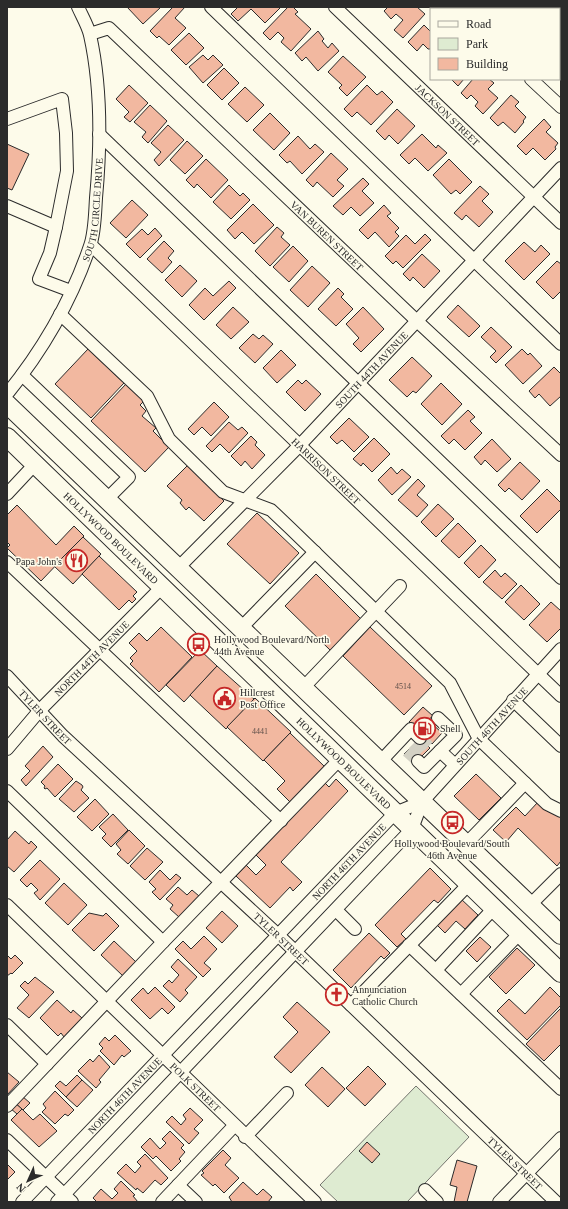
<svg xmlns="http://www.w3.org/2000/svg" width="568" height="1209" font-family="'Times New Roman',serif">
	<style>
		.green { fill: #deebd1; stroke: #74746e }
		.building { fill: #f2b8a0; stroke: #2b2b2b }
		.lines { fill: none; stroke-linecap: round; stroke-linejoin: round }
		.minor-tunnel { stroke: #d3d1c4; stroke-width: 12; stroke-dasharray: 12 6; stroke-linecap: butt }
		.minor-casing { stroke: #2b2b2b; stroke-width: 14 }
		.highway-casing { stroke: #2b2b2b; stroke-width: 20 }
		.minor { stroke: #fdfbea; stroke-width: 12 }
		.highway { stroke: #fdfbea; stroke-width: 18 }
		.labels { text-anchor: middle; stroke-width: 3; stroke-linejoin: round; paint-order: stroke }
		.number-label { font-size: 8px; fill: #5d4e48 }
		.street-label { font-size: 10px; fill: #2b2b2b; stroke: #fdfbea }
		.poi-label { font-size: 10px; fill: #2b2b2b; stroke: #fdfbea; text-anchor: start }
	</style>
	<rect width="100%" height="100%" fill="#fdfbea"/>
	<polygon class="green" points="416,1086 469,1137 407,1202 338,1202 320,1185"/>
	<g class="building">
		<polygon points="127,7 161,7 143,24"/>
		<polygon points="173,7 185,7 175,18 186,28 169,45 159,36 157,38 150,31"/>
		<polygon points="238,7 281,7 265,23 251,9 238,21 231,14"/>
		<polygon points="288,7 293,7 298,12 295,14 311,29 291,51 281,42 284,38 278,32 270,40 263,33"/>
		<polygon points="388,7 417,7 425,14 403,38 394,30 403,20 396,14 391,19 384,11"/>
		<polygon points="499,7 533,7 531,9 497,9"/>
		<polygon points="424,25 431,32 431,49 428,49 423,44 417,51 408,42"/>
		<polygon points="318,31 324,39 322,41 328,48 332,43 339,51 318,71 306,57 302,61 295,53"/>
		<polygon points="189,33 204,48 186,65 171,50"/>
		<polygon points="203,55 208,60 213,55 223,65 203,83 189,67"/>
		<polygon points="343,56 366,77 347,96 339,88 342,85 328,72"/>
		<polygon points="224,68 239,83 222,100 207,85"/>
		<polygon points="451,79 464,79 458,86"/>
		<polygon points="473,79 489,79 494,83 488,89 498,98 483,114 475,106 478,102 471,95 467,99 461,93"/>
		<polygon points="129,85 148,103 130,122 124,117 129,112 116,99"/>
		<polygon points="367,85 377,95 382,91 393,102 371,125 357,112 352,117 344,109"/>
		<polygon points="245,87 264,105 247,122 228,104"/>
		<polygon points="511,95 519,102 515,106 526,117 523,121 524,122 515,133 503,122 498,126 490,118"/>
		<polygon points="150,105 167,121 148,143 142,137 146,132 134,122"/>
		<polygon points="397,109 415,126 398,144 389,135 385,140 376,131"/>
		<polygon points="270,113 290,133 274,150 253,130"/>
		<polygon points="544,119 551,127 546,132 558,143 555,147 556,149 545,160 533,148 526,155 517,146"/>
		<polygon points="168,125 184,140 159,166 154,160 161,152 151,143"/>
		<polygon points="422,134 436,148 438,145 447,153 428,171 415,158 409,164 400,155"/>
		<polygon points="298,136 310,149 315,144 324,152 302,174 290,161 287,163 279,155"/>
		<polygon points="187,141 203,156 185,174 170,160"/>
		<polygon points="7,144 29,154 12,190 7,188"/>
		<polygon points="331,153 348,169 337,180 344,186 333,197 317,182 313,187 306,180"/>
		<polygon points="206,159 228,180 211,198 197,184 194,188 186,180"/>
		<polygon points="449,159 472,182 460,194 456,190 451,194 433,175"/>
		<polygon points="363,178 369,184 362,191 374,203 360,216 351,207 343,215 333,206"/>
		<polygon points="229,185 240,196 243,193 250,200 231,219 213,202"/>
		<polygon points="480,186 489,194 482,201 493,212 479,227 466,215 462,220 454,213"/>
		<polygon points="132,200 148,215 126,238 110,223"/>
		<polygon points="253,204 274,225 254,244 242,232 235,239 227,230"/>
		<polygon points="384,205 391,213 387,216 399,228 395,232 399,236 389,247 375,232 368,239 359,230"/>
		<polygon points="277,227 284,233 281,237 290,245 270,266 255,251"/>
		<polygon points="155,228 162,236 140,258 126,244 142,229 148,235"/>
		<polygon points="425,234 431,240 403,268 396,261 393,264 385,256 406,235 415,244"/>
		<polygon points="164,241 174,251 168,258 172,262 162,273 147,259"/>
		<polygon points="524,242 535,252 541,245 550,254 524,280 505,261"/>
		<polygon points="293,246 308,261 289,282 273,267"/>
		<polygon points="422,254 440,271 424,288 413,277 410,281 403,274"/>
		<polygon points="557,261 561,264 561,291 553,299 536,282"/>
		<polygon points="180,265 197,281 182,297 165,280"/>
		<polygon points="312,266 330,283 308,307 290,290"/>
		<polygon points="229,281 236,288 204,320 189,305 205,288 213,296"/>
		<polygon points="338,288 344,294 341,297 353,309 336,326 318,309"/>
		<polygon points="458,305 480,326 469,337 447,317"/>
		<polygon points="233,307 249,322 231,339 216,325"/>
		<polygon points="363,307 384,329 361,352 353,344 359,338 346,324"/>
		<polygon points="491,327 512,347 496,363 490,357 496,351 481,337"/>
		<polygon points="253,334 259,339 263,335 273,344 255,363 239,348"/>
		<polygon points="88,349 124,383 91,418 55,384"/>
		<polygon points="522,349 528,355 530,353 542,366 523,384 505,365"/>
		<polygon points="281,350 296,365 277,383 263,368"/>
		<polygon points="412,357 432,376 416,393 413,391 407,397 389,380"/>
		<polygon points="554,367 561,374 561,396 550,406 539,394 535,398 529,391"/>
		<polygon points="298,380 302,384 306,380 321,394 305,411 286,392"/>
		<polygon points="441,383 462,404 442,425 421,404"/>
		<polygon points="126,384 144,401 140,405 146,411 142,416 156,428 153,431 169,447 145,472 91,421"/>
		<polygon points="214,402 229,417 211,436 202,427 194,435 188,429"/>
		<polygon points="468,410 475,417 470,421 482,433 465,450 454,439 449,444 441,436"/>
		<polygon points="349,418 369,437 354,452 342,440 337,444 330,437"/>
		<polygon points="229,422 238,430 242,427 248,433 229,453 220,444 212,452 206,446"/>
		<polygon points="251,436 257,442 255,445 265,455 252,469 245,461 241,466 231,456"/>
		<polygon points="374,438 390,454 372,472 363,463 361,466 353,459"/>
		<polygon points="492,439 511,459 497,472 485,460 481,465 474,457"/>
		<polygon points="520,462 540,481 522,500 509,488 505,492 498,485"/>
		<polygon points="188,465 224,501 204,521 189,507 186,510 180,503 182,500 167,486"/>
		<polygon points="391,467 397,474 402,469 411,477 392,495 378,480"/>
		<polygon points="418,479 425,486 417,495 428,505 417,517 398,500"/>
		<polygon points="547,489 561,503 561,509 537,533 520,516"/>
		<polygon points="438,504 454,519 436,537 421,522"/>
		<polygon points="17,505 56,545 74,526 84,536 41,581 7,548 10,545 7,542 7,515"/>
		<polygon points="257,513 299,553 270,584 227,544"/>
		<polygon points="458,523 476,541 459,558 441,541"/>
		<polygon points="83,537 101,554 73,584 54,566"/>
		<polygon points="481,545 496,560 479,578 464,563"/>
		<polygon points="99,556 137,592 133,596 136,599 132,603 129,600 119,610 82,574"/>
		<polygon points="495,570 501,577 505,573 517,584 502,599 483,582"/>
		<polygon points="316,574 362,620 331,651 285,606"/>
		<polygon points="521,585 540,604 524,620 505,602"/>
		<polygon points="551,602 561,611 561,628 547,642 529,625"/>
		<polygon points="161,627 192,657 159,692 130,664 133,661 130,658 137,651 129,643 139,633 147,641"/>
		<polygon points="370,627 432,686 404,715 343,656"/>
		<polygon points="200,650 217,666 184,702 166,685"/>
		<polygon points="217,666 254,699 226,729 190,695"/>
		<polygon points="255,698 291,732 263,761 227,727"/>
		<polygon points="423,707 433,716 428,720 442,733 432,744 409,722"/>
		<polygon points="290,733 325,767 291,803 277,789 285,781 264,760"/>
		<polygon points="420,738 430,748 414,764 404,754"/>
		<polygon points="43,746 53,757 26,786 21,780 30,771 25,766"/>
		<polygon points="58,764 73,779 55,797 47,788 45,789 44,788 45,786 41,782"/>
		<polygon points="476,774 501,798 479,820 454,796"/>
		<polygon points="336,779 348,791 281,862 302,882 293,891 290,887 270,908 236,876 246,865 256,875 266,865 254,853 323,781 329,787"/>
		<polygon points="76,781 82,785 83,787 81,790 89,798 74,812 59,799"/>
		<polygon points="95,799 109,814 92,831 77,817"/>
		<polygon points="538,802 561,817 561,861 557,866 518,828 506,842 493,830 516,807 525,816"/>
		<polygon points="113,814 128,830 111,847 102,838 106,834 99,827"/>
		<polygon points="129,830 145,846 128,864 117,854 121,850 116,844"/>
		<polygon points="15,831 29,844 31,841 37,847 14,872 7,866 7,840"/>
		<polygon points="147,848 163,862 145,880 130,866"/>
		<polygon points="40,860 60,879 40,900 34,893 38,890 31,883 27,887 20,880"/>
		<polygon points="430,868 451,889 438,903 434,900 401,934 406,939 397,947 375,925"/>
		<polygon points="160,870 170,880 176,874 181,878 160,900 152,892 156,889 149,882"/>
		<polygon points="64,883 87,905 68,925 45,903"/>
		<polygon points="178,887 187,895 192,890 199,896 179,917 170,909 173,905 166,899"/>
		<polygon points="460,898 478,915 465,929 456,921 445,933 436,924"/>
		<polygon points="222,911 238,926 222,943 206,928"/>
		<polygon points="89,913 103,916 106,913 119,926 94,951 72,930"/>
		<polygon points="369,933 390,953 384,959 381,956 351,988 333,970"/>
		<polygon points="204,936 217,949 204,963 211,969 203,977 175,949 183,941 191,949"/>
		<polygon points="480,937 491,947 477,962 466,951"/>
		<polygon points="114,941 136,962 123,976 101,955"/>
		<polygon points="517,948 535,965 506,994 489,977"/>
		<polygon points="7,955 11,959 15,955 23,963 12,974 11,973 7,976"/>
		<polygon points="178,959 197,977 185,990 188,993 180,1002 163,986 169,980 172,983 179,975 171,967"/>
		<polygon points="35,977 54,992 29,1018 17,1008 29,995 20,986 25,981 28,984"/>
		<polygon points="155,987 175,1007 168,1014 162,1008 150,1019 131,1000 143,988 148,994"/>
		<polygon points="550,987 561,998 561,1005 527,1040 497,1011 509,999 525,1014"/>
		<polygon points="57,1000 71,1013 73,1010 82,1018 64,1037 61,1033 58,1036 40,1018"/>
		<polygon points="297,1002 330,1032 291,1073 274,1057 298,1032 283,1017"/>
		<polygon points="561,1008 561,1044 544,1061 526,1044"/>
		<polygon points="115,1035 131,1051 124,1057 122,1055 114,1065 100,1051 103,1048 99,1044 105,1037 109,1041"/>
		<polygon points="99,1055 110,1067 99,1080 101,1082 96,1088 78,1071 90,1059 93,1062"/>
		<polygon points="368,1066 386,1084 365,1106 346,1088"/>
		<polygon points="322,1067 345,1089 328,1107 305,1085"/>
		<polygon points="7,1072 19,1082 7,1095"/>
		<polygon points="77,1075 82,1080 66,1097 55,1086 60,1081 66,1086"/>
		<polygon points="82,1080 93,1090 77,1107 66,1097"/>
		<polygon points="55,1091 74,1110 68,1116 65,1114 55,1124 42,1112 46,1108 43,1104"/>
		<polygon points="22,1096 30,1103 23,1110 15,1103"/>
		<polygon points="15,1103 22,1109 17,1114 10,1108"/>
		<polygon points="190,1108 203,1120 194,1129 199,1133 189,1144 166,1122 172,1116 181,1125 186,1119 183,1115"/>
		<polygon points="22,1109 33,1120 40,1114 57,1131 39,1147 11,1120"/>
		<polygon points="170,1131 184,1145 181,1148 185,1152 179,1159 181,1161 171,1171 156,1156 153,1159 141,1147 150,1138 160,1149 166,1143 162,1139"/>
		<polygon points="367,1142 380,1154 372,1163 359,1151"/>
		<polygon points="223,1150 231,1158 225,1165 239,1178 224,1193 215,1184 213,1186 201,1175 204,1173 202,1171"/>
		<polygon points="145,1154 168,1178 161,1185 155,1180 143,1193 137,1188 136,1190 117,1173 126,1164 135,1173 141,1166 137,1162"/>
		<polygon points="457,1160 477,1166 467,1202 454,1202 457,1187 450,1185"/>
		<polygon points="7,1164 15,1172 8,1179 7,1178"/>
		<polygon points="121,1181 135,1195 133,1196 138,1202 97,1202 93,1198 101,1189 112,1199 118,1193 114,1189"/>
		<polygon points="243,1182 257,1195 263,1189 272,1197 268,1202 232,1202 229,1197"/>
	</g>
	<g class="lines">
		<g class="minor-tunnel">
			<polyline points="420,738 430,748"/>
			<polyline points="413,744 424,755"/>
			<polyline points="407,751 418,761"/>
		</g>
		<defs>
			<g id="minor">
				<polyline points="211,7 561,344"/>
				<path id="s1" d="M335 7 561 223"/>
				<polyline points="456,7 458,9"/>
				<path id="s2" d="M90 34 109 28 418 322 561 455"/>
				<polyline points="531,79 561,107"/>
				<polyline points="7,119 62,99 66,133 67,171 56,227 7,206"/>
				<polyline points="99,134 561,578"/>
				<polyline points="56,227 50,253 39,279 71,291"/>
				<path id="s3" d="M91 245 561 696"/>
				<polyline points="60,314 147,396 169,439 223,492 271,510 291,529 450,683 479,739 547,804 561,811"/>
				<polyline points="22,375 129,477 106,500"/>
				<path id="s4" d="M7 394C42 351 72 299 90 246 95 232 95 213 96 198 101 144 102 89 90 35 88 26 82 16 78 7"/>
				<polyline points="7,494 35,464"/>
				<polyline points="7,562 281,821"/>
				<path id="s5" d="M178 568 299 446 561 168"/>
				<polyline points="241,628 315,552"/>
				<path id="s6" d="M7 676 63 736 278 935 556 1202"/>
				<polyline points="303,688 400,586"/>
				<polyline points="513,700 561,746"/>
				<polyline points="438,718 456,735 440,751 455,765"/>
				<path id="s7" d="M7 749 40 710 162 587"/>
				<polyline points="418,761 424,767 440,751"/>
				<polyline points="380,762 411,729 420,738"/>
				<polyline points="7,791 163,942 7,1106"/>
				<polyline points="466,844 525,783"/>
				<path id="s8" d="M7 905 315 1202"/>
				<polyline points="530,905 561,874"/>
				<polyline points="336,910 355,929"/>
				<polyline points="163,942 340,759"/>
				<polyline points="409,945 561,1089"/>
				<polyline points="436,970 494,908"/>
				<polyline points="461,994 520,933"/>
				<polyline points="351,1005 469,884"/>
				<polyline points="7,1025 47,1064"/>
				<polyline points="245,1137 287,1093"/>
				<polyline points="7,1140 72,1202"/>
				<polyline points="178,1185 196,1202"/>
				<polyline points="425,1190 437,1202"/>
				<path id="s9" d="M22 1202 395 813 422 802"/>
				<path id="s10" d="M57 1202 412 829 422 802 561 649"/>
				<polyline points="162,1202 234,1126"/>
				<polyline points="499,1202 561,1138"/>
			</g>
			<g id="highway">
				<polyline points="7,404 561,935"/>
				<path id="s11" d="M7 437 561 973"/>
			</g>
		</defs>
		<use href="#minor" class="minor-casing"/>
		<use href="#highway" class="highway-casing"/>
		<use href="#minor" class="minor"/>
		<use href="#highway" class="highway"/>
	</g>
	<defs>
		<symbol id="restaurant-ring" viewBox="-11 -11 22 22"><circle r="9.5" fill="#fdfbea" stroke="#c62828" stroke-width="1.5"/><path d="M-5-6h1v4h1v-4h1v4h1v-4h1v5L-1.5 .5V6h-2V.5L-5-1ZM5-6V6H3V1.5H1.5Q1.5-4 5-6Z" fill="#c62828"/></symbol>
		<symbol id="bus-ring" viewBox="-11 -11 22 22"><circle r="9.5" fill="#fdfbea" stroke="#c62828" stroke-width="1.5"/><path d="M-5-6H5V4H4V6H2V4H-2V6H-4V4H-5ZM-3.5-4V0h7V-4ZM-3.5 1.2v1.5H-2V1.2ZM2 1.2v1.5H3.5V1.2Z" fill="#c62828"/></symbol>
		<symbol id="civic-ring" viewBox="-11 -11 22 22"><circle r="9.5" fill="#fdfbea" stroke="#c62828" stroke-width="1.5"/><path d="M-.6-6.5H3V-4.5H.6V-3L4-1V1h2V6H-6V1h2V-1L-.6-3ZM-1.2 2.5V6h2.4V2.5Z" fill="#c62828"/></symbol>
		<symbol id="fuel-ring" viewBox="-11 -11 22 22"><circle r="9.5" fill="#fdfbea" stroke="#c62828" stroke-width="1.5"/><path d="M-5.5-6h7V0h2V4h1.3V-2.5L3-4.5l.8-.8L6-3V5H2.5V1h-1V6h-7ZM-4.2-4.7v3.2H.2V-4.7Z" fill="#c62828"/></symbol>
		<symbol id="church-ring" viewBox="-11 -11 22 22"><circle r="9.5" fill="#fdfbea" stroke="#c62828" stroke-width="1.5"/><path d="M-1.2-6h2.4v3.5h3.3v2.4h-3.3V6h-2.4V-.1h-3.3v-2.4h3.3Z" fill="#c62828"/></symbol>
	</defs>
	<g fill-rule="evenodd">
		<use href="#restaurant-ring" x="64" y="548" width="25" height="25"/>
		<use href="#bus-ring" x="186" y="632" width="25" height="25"/>
		<use href="#civic-ring" x="212" y="686" width="25" height="25"/>
		<use href="#fuel-ring" x="412" y="716" width="25" height="25"/>
		<use href="#bus-ring" x="440" y="810" width="25" height="25"/>
		<use href="#church-ring" x="324" y="982" width="25" height="25"/>
	</g>
	<g class="labels">
		<g class="number-label">
			<text x="403" y="689">4514</text>
			<text x="260" y="734">4441</text>
		</g>
		<g class="street-label">
			<text dy="4" stroke="none"><textPath href="#s1" startOffset="156">JACKSON STREET</textPath></text>
			<text dy="4" stroke="none"><textPath href="#s4" startOffset="207">SOUTH CIRCLE DRIVE</textPath></text>
			<text dy="4" stroke="none"><textPath href="#s2" startOffset="321">VAN BUREN STREET</textPath></text>
			<text dy="4" stroke="none"><textPath href="#s5" startOffset="277">SOUTH 44TH AVENUE</textPath></text>
			<text dy="4" stroke="none"><textPath href="#s3" startOffset="326">HARRISON STREET</textPath></text>
			<text dy="4" stroke="none"><textPath href="#s11" startOffset="145">HOLLYWOOD BOULEVARD</textPath></text>
			<text dy="4" stroke="none"><textPath href="#s7" startOffset="124">NORTH 44TH AVENUE</textPath></text>
			<text dy="4" stroke="none"><textPath href="#s6" startOffset="56">TYLER STREET</textPath></text>
			<text dy="4" stroke="none"><textPath href="#s10" startOffset="647">SOUTH 46TH AVENUE</textPath></text>
			<text dy="4" stroke="none"><textPath href="#s11" startOffset="469">HOLLYWOOD BOULEVARD</textPath></text>
			<text dy="4" stroke="none"><textPath href="#s9" startOffset="472">NORTH 46TH AVENUE</textPath></text>
			<text dy="4" stroke="none"><textPath href="#s6" startOffset="380">TYLER STREET</textPath></text>
			<text dy="4" stroke="none"><textPath href="#s8" startOffset="262">POLK STREET</textPath></text>
			<text dy="4" stroke="none"><textPath href="#s9" startOffset="148">NORTH 46TH AVENUE</textPath></text>
			<text dy="4" stroke="none"><textPath href="#s6" startOffset="704">TYLER STREET</textPath></text>
		</g>
		<g class="poi-label">
			<text x="62" y="565" text-anchor="end">Papa John's</text>
			<text x="214" y="643">Hollywood Boulevard/North<tspan x="214" dy="12">44th Avenue</tspan></text>
			<text x="240" y="696">Hillcrest<tspan x="240" dy="12">Post Office</tspan></text>
			<text x="440" y="732">Shell</text>
			<text x="452" y="847" text-anchor="middle">Hollywood Boulevard/South<tspan x="452" dy="12">46th Avenue</tspan></text>
			<text x="352" y="993">Annunciation<tspan x="352" dy="12">Catholic Church</tspan></text>
		</g>
	</g>
	<rect width="568" height="1209" fill="none" stroke="#2b2b2b" stroke-width="16"/>
	<rect x="430" y="8" width="130" height="72" fill="#fdfbea" stroke="#a9a89e"/>
	<rect x="438" y="21" width="20" height="6" fill="#fdfbea" stroke="#a9a89e"/>
	<text x="466" y="28" font-size="12" fill="#2b2b2b">Road</text>
	<rect x="438" y="38" width="20" height="12" fill="#deebd1" stroke="#a9a89e"/>
	<text x="466" y="48" font-size="12" fill="#2b2b2b">Park</text>
	<rect x="438" y="58" width="20" height="12" fill="#f2b8a0" stroke="#a9a89e"/>
	<text x="466" y="68" font-size="12" fill="#2b2b2b">Building</text>
	<g transform="translate(28 1181) rotate(225)" stroke="#fdfbea" stroke-width="3" paint-order="stroke">
	<path d="M0-3L7 15L0 10L-7 15Z" fill="#2b2b2b"/>
	<text y="-6" font-size="11" font-weight="bold" text-anchor="middle" fill="#2b2b2b">N</text>
	</g>
</svg>
